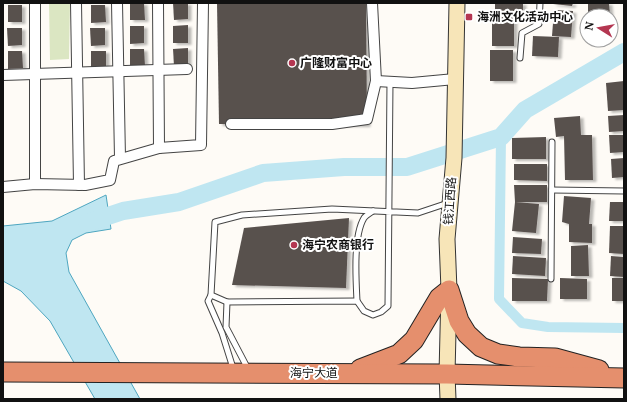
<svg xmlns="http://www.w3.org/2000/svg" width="627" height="402" font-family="'Noto Serif','Noto Sans SC',serif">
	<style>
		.green { fill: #dbe6c2 }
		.water { fill: #bfe6f1; stroke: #4ea6c0 }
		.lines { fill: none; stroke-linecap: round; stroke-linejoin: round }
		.canal { stroke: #bfe6f1; stroke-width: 10 }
		.river { stroke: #bfe6f1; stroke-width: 18 }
		.building { fill: #59514e; filter: url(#shadow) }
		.lane-casing { stroke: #444; stroke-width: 7 }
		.street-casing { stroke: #444; stroke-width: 12 }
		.secondary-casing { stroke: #333; stroke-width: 17 }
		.highway-casing { stroke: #222; stroke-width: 21 }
		.lane { stroke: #fff; stroke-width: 5 }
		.street { stroke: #fff; stroke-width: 10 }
		.secondary { stroke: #f7e5b8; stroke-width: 15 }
		.highway { stroke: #e58f6d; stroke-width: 19 }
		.poi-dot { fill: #b43651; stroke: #fff; stroke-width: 1.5 }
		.labels { text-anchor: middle; stroke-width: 4; stroke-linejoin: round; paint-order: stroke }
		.poi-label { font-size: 12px; font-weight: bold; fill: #111; stroke: #fff; text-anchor: start }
		.street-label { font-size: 12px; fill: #111; stroke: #fff }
	</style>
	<defs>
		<filter id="shadow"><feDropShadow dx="3.5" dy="2" stdDeviation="1" flood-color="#0004"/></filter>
	</defs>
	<rect width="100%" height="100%" fill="#fefbf6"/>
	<polygon class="green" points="49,3 70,3 69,59 50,60"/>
	<polygon class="water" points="106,195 111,229 86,233 72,240 66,253 69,272 140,399 95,399 50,321 21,291 3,281 3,226 52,221"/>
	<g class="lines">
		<polyline class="canal" points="501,137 499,299 522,323 548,327 624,328"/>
		<polyline class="river" points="87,223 123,211 179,202 263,173 344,167 407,167 501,137 525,110 624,52"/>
	</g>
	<g class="building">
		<polygon points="130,3 144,3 145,20 130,20"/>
		<polygon points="173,3 188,3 188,19 174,20"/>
		<polygon points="217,3 366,3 367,125 219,124"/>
		<rect x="495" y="3" width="28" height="10"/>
		<polygon points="553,3 573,3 572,6 553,4"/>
		<polygon points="588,3 609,3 610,16 588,16"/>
		<rect x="8" y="5" width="14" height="17"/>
		<polygon points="91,5 105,5 106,22 91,23"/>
		<polygon points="554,10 573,11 571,37 552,36"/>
		<rect x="492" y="17" width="22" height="29"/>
		<polygon points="188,25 188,43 173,43 173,26"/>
		<polygon points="130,26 144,26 144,43 130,44"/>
		<polygon points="7,28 22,28 22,45 8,46"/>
		<polygon points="90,28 105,28 105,45 91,46"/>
		<polygon points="533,36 559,37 558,57 532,56"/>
		<polygon points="188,48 188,66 174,66 173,49"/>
		<polygon points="130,49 144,49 145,66 130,67"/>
		<rect x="490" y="50" width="23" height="31"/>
		<polygon points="8,51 22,51 23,68 8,69"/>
		<polygon points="91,51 106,51 106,68 91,69"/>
		<polygon points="624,81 624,110 608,111 606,83"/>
		<polygon points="624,115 624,131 609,132 608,116"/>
		<polygon points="580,116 581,135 592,135 593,180 565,180 564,136 556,137 554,118"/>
		<polygon points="609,135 624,135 624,152 610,153"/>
		<polygon points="546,137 546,159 512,159 512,138"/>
		<polygon points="624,158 624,177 612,178 611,159"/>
		<polygon points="514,164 547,164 547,181 514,180"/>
		<polygon points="514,185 547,185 547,202 516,202 539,204 536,233 512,231 515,202"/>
		<polygon points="564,196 591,198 589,224 592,224 592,243 569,242 569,224 562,222"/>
		<polygon points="610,202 624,202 624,221 609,221"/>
		<polygon points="349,218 346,288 232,285 244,228"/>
		<polygon points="610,226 624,226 624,254 609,253"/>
		<polygon points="513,237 542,239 541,254 512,253"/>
		<polygon points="588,245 589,276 571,276 571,246"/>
		<polygon points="513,256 546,258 545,276 512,274"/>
		<polygon points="611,256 624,257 624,277 610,276"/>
		<polygon points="512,278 548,279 547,301 512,301"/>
		<polygon points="560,278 587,279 587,299 560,299"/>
		<rect x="612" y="278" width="12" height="23"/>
	</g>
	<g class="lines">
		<defs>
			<g id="lane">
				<polyline points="520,58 522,33 539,24 540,3"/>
				<path d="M390 82C389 157 389 231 388 306L381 312 373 315 364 311 357 301 227 302 211 295 215 222 242 215 332 209 418 213 448 203"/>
				<polyline points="552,190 624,191"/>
				<polyline points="551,279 552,142"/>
				<polyline points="211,295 208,301 222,333 233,368"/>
				<path d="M357 301C356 280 353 236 364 218 366 215 370 213 373 211"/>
				<polyline points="227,302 226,327 248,369"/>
			</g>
			<g id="street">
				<polyline points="76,3 79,185"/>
				<polyline points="117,3 120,158"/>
				<polyline points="158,3 159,148"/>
				<polyline points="3,75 187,69"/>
				<polyline points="376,81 412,83 455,79"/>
				<polyline points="231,124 332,124 367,119 376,81 372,3"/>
				<polyline points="35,184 35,3"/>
				<polyline points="3,187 35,184 85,185 110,180 114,161 159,148 201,145 203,3"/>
			</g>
			<polyline id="secondary" points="448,399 447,374 449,290 447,239 454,158 457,3"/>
			<g id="highway">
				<polyline points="360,369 399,354 414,340 439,298 449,290 459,321 467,334 481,347 498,354 519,357 555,358 599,370"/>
				<polyline points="3,372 447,374 624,378"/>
			</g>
		</defs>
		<use href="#lane" class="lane-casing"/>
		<use href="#street" class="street-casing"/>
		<use href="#secondary" class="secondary-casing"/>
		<use href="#highway" class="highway-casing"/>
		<use href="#lane" class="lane"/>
		<use href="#street" class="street"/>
		<use href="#secondary" class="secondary"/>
		<use href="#highway" class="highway"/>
	</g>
	<g class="poi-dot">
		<rect x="465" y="13" width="8" height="8" rx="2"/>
		<circle cx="292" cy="63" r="4"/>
		<circle cx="294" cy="245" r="4"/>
	</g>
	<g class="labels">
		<g class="poi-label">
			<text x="477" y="21">海洲文化活动中心</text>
			<text x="300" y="67">广隆财富中心</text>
			<text x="302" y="249">海宁农商银行</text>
		</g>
		<g class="street-label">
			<text transform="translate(450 201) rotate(-86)" y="4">钱江西路</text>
			<text x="314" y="377">海宁大道</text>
		</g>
	</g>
	<rect width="627" height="402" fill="none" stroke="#111111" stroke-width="8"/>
	<g transform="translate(599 28) rotate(281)"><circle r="19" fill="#ffffff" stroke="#a0a0a0"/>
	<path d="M0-3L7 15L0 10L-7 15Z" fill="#b43651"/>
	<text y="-6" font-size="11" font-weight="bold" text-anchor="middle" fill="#111111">N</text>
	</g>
</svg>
